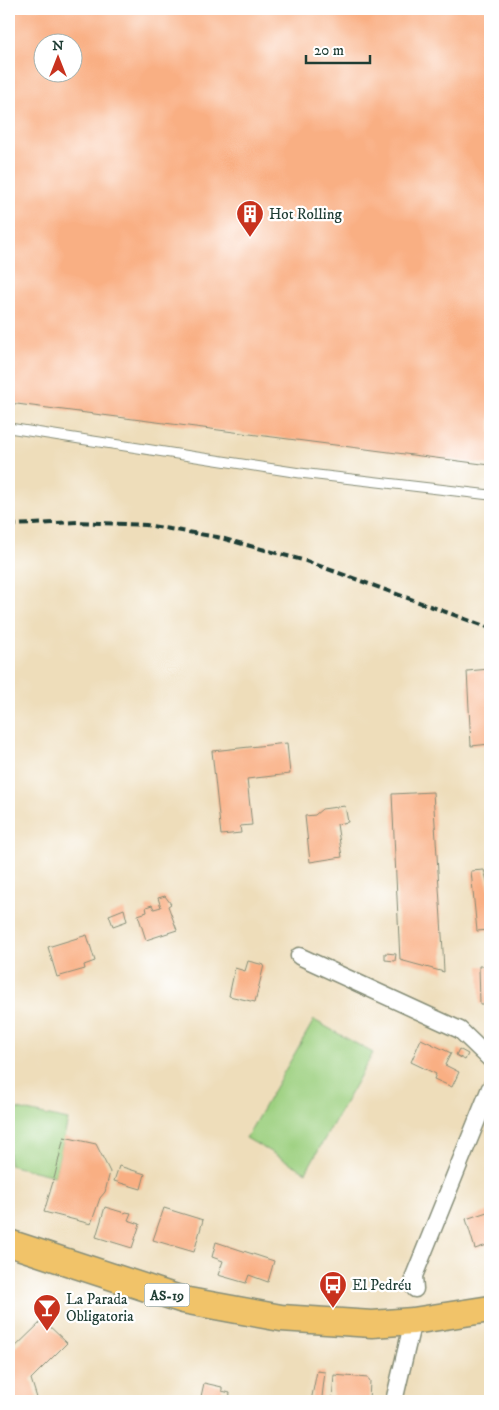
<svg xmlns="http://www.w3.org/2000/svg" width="499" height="1410" font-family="'IM FELL DW Pica',serif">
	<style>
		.green { fill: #9dd080; stroke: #5e865a }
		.building { fill: #f9af83; fill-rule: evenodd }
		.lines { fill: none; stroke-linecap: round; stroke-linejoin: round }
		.lane-casing { stroke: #868d77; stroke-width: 11 }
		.street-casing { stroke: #868d77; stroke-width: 19 }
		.primary-casing { stroke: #868d77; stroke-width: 29 }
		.lane { stroke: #fff; stroke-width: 9 }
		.street { stroke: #fff; stroke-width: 16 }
		.primary { stroke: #f1c369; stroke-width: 26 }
		.rail { stroke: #1f3d34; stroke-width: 4; stroke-dasharray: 8 4; stroke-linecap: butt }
		.labels { text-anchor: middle; stroke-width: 4.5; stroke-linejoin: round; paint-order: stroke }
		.shield { fill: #fff; stroke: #627771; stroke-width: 1 }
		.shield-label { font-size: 14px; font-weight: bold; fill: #1f3d34 }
		.poi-label { font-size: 15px; fill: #1f3d34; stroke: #fff; text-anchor: start }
	</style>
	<rect width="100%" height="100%" fill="#fff"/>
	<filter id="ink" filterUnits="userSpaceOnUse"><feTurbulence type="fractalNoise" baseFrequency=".02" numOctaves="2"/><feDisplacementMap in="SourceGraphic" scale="10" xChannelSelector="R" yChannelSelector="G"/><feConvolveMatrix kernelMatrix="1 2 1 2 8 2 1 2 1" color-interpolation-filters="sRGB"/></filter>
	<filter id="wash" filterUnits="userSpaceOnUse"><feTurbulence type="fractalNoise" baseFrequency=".0096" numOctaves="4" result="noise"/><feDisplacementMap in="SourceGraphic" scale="20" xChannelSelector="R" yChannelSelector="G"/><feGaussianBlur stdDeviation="1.12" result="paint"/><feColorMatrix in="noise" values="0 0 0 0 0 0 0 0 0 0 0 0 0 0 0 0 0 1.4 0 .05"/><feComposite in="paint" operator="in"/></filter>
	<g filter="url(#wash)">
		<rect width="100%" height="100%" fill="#eeddba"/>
		<g class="green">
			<polygon points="314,1020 373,1053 306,1172 246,1138"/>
			<polygon points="9,1107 68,1120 55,1176 9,1165"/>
		</g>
		<g id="blocks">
			<g class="building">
				<path d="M9 9H490V465L9 403ZM42 42H72V72H42Z"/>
				<polygon points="490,669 490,744 471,746 467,671"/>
				<polygon points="287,743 290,774 247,779 252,825 240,826 241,833 221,835 212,751"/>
				<polygon points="433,792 443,951 444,972 400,960 392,794"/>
				<polygon points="345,806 348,822 337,824 342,857 310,862 305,816 315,815 322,809"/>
				<polygon points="484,870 490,892 490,930 477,931 471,871"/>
				<polygon points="165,896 171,904 168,906 177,930 146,940 138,915 147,912 146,907 152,905 154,909 161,907 158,898"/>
				<polygon points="124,909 127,921 113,926 109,915"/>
				<polygon points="87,935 95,961 84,965 85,969 57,977 48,947"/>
				<polygon points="385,953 396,954 395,961 385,960"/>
				<polygon points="248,961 264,965 255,1002 229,996 235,968 245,971"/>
				<polygon points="479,966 490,966 490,1004 480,1004"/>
				<polygon points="421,1039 451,1053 445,1065 459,1072 452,1087 434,1079 436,1074 411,1062"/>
				<polygon points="459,1049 468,1054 465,1060 456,1055"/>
				<polygon points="64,1137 96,1144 110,1172 105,1192 100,1198 91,1224 44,1212 55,1175"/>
				<polygon points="119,1166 145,1174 141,1189 114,1181"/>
				<polygon points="105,1207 125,1213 126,1212 131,1213 128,1220 140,1224 132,1248 96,1237"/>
				<polygon points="164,1208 203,1220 194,1252 153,1240"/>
				<polygon points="490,1211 490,1244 475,1249 466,1219"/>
				<polygon points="216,1242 274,1261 268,1282 249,1275 246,1283 218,1275 223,1261 212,1257"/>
				<polygon points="43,1320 67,1343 31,1379 38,1401 9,1401 9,1353"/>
				<polygon points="317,1371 325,1372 322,1397 329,1398 329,1401 311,1401"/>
				<polygon points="334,1375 368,1378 370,1381 369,1401 332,1401"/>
				<polygon points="204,1383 222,1387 222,1391 230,1393 229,1401 200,1401"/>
			</g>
		</g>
	</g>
	<g filter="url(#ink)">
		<use href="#blocks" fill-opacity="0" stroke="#868d77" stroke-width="1"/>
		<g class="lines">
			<defs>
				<polyline id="lane" points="9,428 300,473 490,495"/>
				<g id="street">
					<polyline points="299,956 460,1030 490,1059"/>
					<polyline points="415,1289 414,1276 490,1088"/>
					<polyline points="394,1401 413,1321"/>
				</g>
				<polyline id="primary" points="9,1243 183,1300 281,1318 372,1324 413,1321 490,1309"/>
			</defs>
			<use href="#lane" class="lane-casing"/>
			<use href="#street" class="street-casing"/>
			<use href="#primary" class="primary-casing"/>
			<use href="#lane" class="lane"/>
			<use href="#street" class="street"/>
			<use href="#primary" class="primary"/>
			<polyline class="rail" points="9,525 78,522 146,525 217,537 306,561 490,628"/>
		</g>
	</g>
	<defs>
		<symbol id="building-pin" viewBox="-11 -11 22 30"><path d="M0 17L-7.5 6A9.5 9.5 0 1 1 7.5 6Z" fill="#c8321e" stroke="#fff"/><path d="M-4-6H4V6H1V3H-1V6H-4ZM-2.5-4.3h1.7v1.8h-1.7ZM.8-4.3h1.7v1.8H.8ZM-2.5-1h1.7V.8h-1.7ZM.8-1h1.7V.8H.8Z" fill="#fff"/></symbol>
		<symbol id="bus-pin" viewBox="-11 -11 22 30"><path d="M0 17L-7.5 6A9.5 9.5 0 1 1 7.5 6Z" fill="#c8321e" stroke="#fff"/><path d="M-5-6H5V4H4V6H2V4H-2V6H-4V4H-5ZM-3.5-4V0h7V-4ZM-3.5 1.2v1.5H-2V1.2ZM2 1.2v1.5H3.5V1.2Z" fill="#fff"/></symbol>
		<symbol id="bar-pin" viewBox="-11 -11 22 30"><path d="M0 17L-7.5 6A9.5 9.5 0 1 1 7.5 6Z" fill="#c8321e" stroke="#fff"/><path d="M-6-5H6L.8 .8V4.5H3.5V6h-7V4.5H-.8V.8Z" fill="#fff"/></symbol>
	</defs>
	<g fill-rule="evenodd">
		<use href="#building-pin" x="234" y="198" width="32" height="43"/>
		<use href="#bus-pin" x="317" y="1269" width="32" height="43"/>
		<use href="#bar-pin" x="31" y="1292" width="32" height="43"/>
	</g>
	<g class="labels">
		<rect class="shield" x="144.5" y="1283.5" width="45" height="23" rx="4"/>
		<g class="shield-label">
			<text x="167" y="1300">AS-19</text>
		</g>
		<g class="poi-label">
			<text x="269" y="219">Hot Rolling</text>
			<text x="352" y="1290">El Pedréu</text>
			<text x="66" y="1304">La Parada<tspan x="66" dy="17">Obligatoria</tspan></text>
		</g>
	</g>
	<rect width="499" height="1410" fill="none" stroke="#fff" stroke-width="30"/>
	<g transform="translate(58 58)"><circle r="24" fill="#ffffff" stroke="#a5b1ae"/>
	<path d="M0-4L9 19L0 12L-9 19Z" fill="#c8321e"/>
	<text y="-8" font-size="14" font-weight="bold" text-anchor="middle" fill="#1f3d34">N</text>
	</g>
	<path d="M306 55v8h64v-8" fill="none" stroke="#1f3d34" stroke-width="2.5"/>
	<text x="314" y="55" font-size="15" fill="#1f3d34" stroke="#ffffff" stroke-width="4" paint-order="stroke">20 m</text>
</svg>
